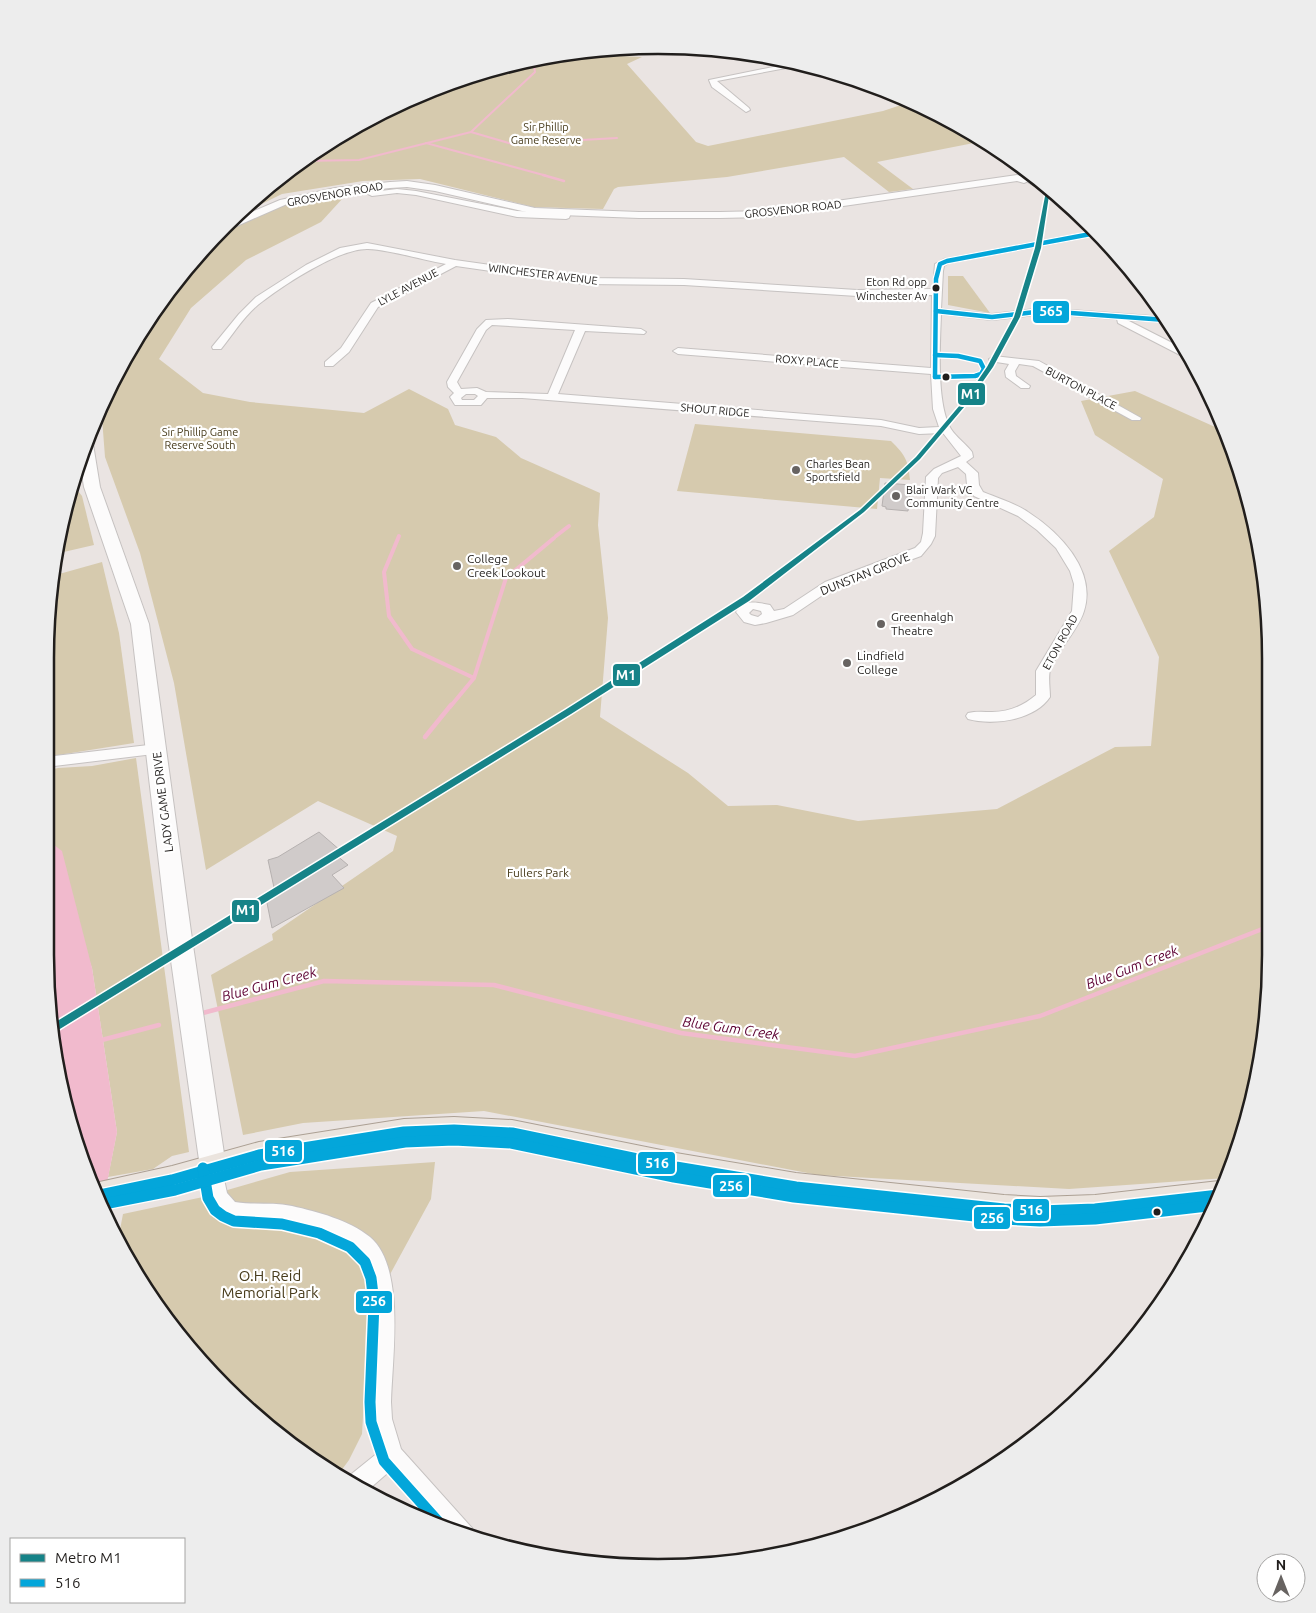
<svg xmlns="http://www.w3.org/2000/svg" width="1316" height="1613" font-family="Ubuntu,sans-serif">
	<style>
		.green { fill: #d6caae }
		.water { fill: #f1bacd }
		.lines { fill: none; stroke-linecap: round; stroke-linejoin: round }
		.stream-far3 { stroke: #f1bacd; stroke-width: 2 }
		.stream-far2 { stroke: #f1bacd; stroke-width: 2.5 }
		.stream-far1 { stroke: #f1bacd; stroke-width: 4 }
		.stream { stroke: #f1bacd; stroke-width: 4.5 }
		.building { fill: #d0cbca; stroke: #b6b1b0 }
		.minor-casing { stroke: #c6c2c1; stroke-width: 2 }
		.tertiary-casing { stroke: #c6c2c1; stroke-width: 2 }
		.secondary-casing { stroke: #c6c2c1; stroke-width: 2 }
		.primary-casing { stroke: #aca094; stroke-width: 2 }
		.minor { fill: #fcfbfb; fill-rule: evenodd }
		.tertiary { fill: #fcfbfb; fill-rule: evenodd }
		.secondary { fill: #fcfbfb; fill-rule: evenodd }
		.primary { fill: #ebe4de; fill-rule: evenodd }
		.bus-1-casing { stroke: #fff; stroke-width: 14 }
		.bus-2-casing { stroke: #fff; stroke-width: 14 }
		.bus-3-casing { stroke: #fff; stroke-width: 7 }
		.bus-1 { stroke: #03a6da; stroke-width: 11 }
		.bus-2 { stroke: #03a6da; stroke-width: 11 }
		.bus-3 { stroke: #03a6da; stroke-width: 4.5 }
		.metro-1-casing { stroke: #fff; stroke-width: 3 }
		.metro-1 { fill: #168388; fill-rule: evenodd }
		.bus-dot { fill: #211e1c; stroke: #fff; stroke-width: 2 }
		.poi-dot { fill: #676361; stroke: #fff; stroke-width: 2 }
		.labels { text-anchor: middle; stroke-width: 4.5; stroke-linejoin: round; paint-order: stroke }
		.far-park-label { font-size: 11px; fill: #473b1b; stroke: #fff }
		.far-street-label { font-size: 11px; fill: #211e1c; stroke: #fff }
		.bus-label { font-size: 11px; fill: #211e1c; stroke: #fff; text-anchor: end }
		.far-poi-label { font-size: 11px; fill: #211e1c; stroke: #fff; text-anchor: start }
		.poi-label { font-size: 12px; fill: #211e1c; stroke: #fff; text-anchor: start }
		.street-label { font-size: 12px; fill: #211e1c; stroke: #fff }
		.park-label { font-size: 12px; fill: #473b1b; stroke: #fff }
		.water-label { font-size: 14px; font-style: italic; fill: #5d0233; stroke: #fff }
		.near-park-label { font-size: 15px; fill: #473b1b; stroke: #fff }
		.rim { fill: none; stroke: #211e1c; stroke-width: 2.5 }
		.line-badge { stroke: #fff; stroke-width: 2 }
		.badge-label { font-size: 14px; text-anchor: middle; font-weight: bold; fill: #fff }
	</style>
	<rect width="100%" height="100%" fill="#eae4e2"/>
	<g class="green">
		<polygon points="581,52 618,53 621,56 642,57 627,64 696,142 708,146 883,111 910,102 965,127 984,141 877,162 913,189 889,192 844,157 727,177 618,187 614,189 603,209 533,207 420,179 363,181 282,194 239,215 285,172 387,108 500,66"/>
		<polygon points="337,192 326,200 343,198 321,222 246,260 191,308 159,359 203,393 250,402 364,413 409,389 448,409 455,425 496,437 521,458 600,493 598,525 608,618 600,717 688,773 728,806 777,805 858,821 997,809 1115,747 1151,746 1159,657 1109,551 1154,517 1163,479 1095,435 1081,401 1135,391 1224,431 1250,500 1270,618 1270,995 1250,1113 1226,1178 1069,1189 818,1175 484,1111 303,1123 243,1135 211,975 273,940 272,934 393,851 397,836 318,801 206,870 174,683 140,553 105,457 101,405 127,351 197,254 217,235 277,206"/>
		<polygon points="948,276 963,276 990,313 948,305"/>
		<path d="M695 424 891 441C905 455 908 459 910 480L880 478 877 509 677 491Z"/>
		<polygon points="73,485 82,496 94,545 55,554 57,538"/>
		<polygon points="102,562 119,633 134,743 46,757 46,618 52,576"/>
		<polygon points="136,758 189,1152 172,1156 153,1169 108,1177 117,1132 92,968 45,838 46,771 58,768 92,766"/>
		<polygon points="435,1162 431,1199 369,1313 362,1434 349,1460 338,1475 318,1465 197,1359 127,1261 118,1240 123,1214 203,1197 290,1172"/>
	</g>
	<polygon class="water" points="45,838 62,851 92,968 117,1132 103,1203 66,1113 45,955"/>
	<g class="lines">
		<g class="stream-far3">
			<polyline points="471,132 535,72 533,62 535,60"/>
			<polyline points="426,143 547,176"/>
			<polyline points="302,161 359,160 471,132 512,144 617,138"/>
		</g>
		<polyline class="stream-far2" points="543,175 564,181"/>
		<g class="stream-far1">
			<polyline points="399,536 384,572 389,616 412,649 474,678"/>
			<polyline points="556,536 569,526"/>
			<polyline points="450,707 474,678 506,578 554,538"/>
		</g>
		<g class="stream">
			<polyline points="425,737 451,705"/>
			<polyline points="199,1014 324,981 494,985 681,1033 855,1056 1040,1016 1270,926"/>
			<polyline points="98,1041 159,1025"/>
		</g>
	</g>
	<g class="building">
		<polygon points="885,483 911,485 908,511 886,509 886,507 882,506"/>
		<polygon points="319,832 341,851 335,854 348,865 332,875 344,888 272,928 266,898 275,892 268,860 278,857"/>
	</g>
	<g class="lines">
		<defs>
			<g id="minor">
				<polygon points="793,63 802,65 717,81 749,108 750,110 746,112 712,87 709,80"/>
				<path d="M1026 177C1039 176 1058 193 1067 202H1062L1026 181Z"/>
				<polygon points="397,189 416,191 517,211 563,213 567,210 571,213 569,218 566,219 517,217 416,195 397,193 372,196 368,194 372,192"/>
				<path d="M1094 231 1098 235 949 263 944 266 943 271 941 309 992 314 1044 308 1164 317 1168 322 1127 320 1184 349 1190 358 1184 357 1118 323 1117 319 1044 314 992 320 941 314C940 344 936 404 951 429 956 437 966 444 972 452L973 457 966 462 978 473 979 485 983 492C997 498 1015 503 1028 512 1059 532 1097 570 1084 611 1078 631 1057 650 1050 670 1048 678 1050 689 1050 697 1035 720 993 726 968 719L966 716 968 713C976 711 984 712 992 712 1009 712 1023 706 1036 695V671L1072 611 1074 584 1070 571 1056 548 1037 530 1018 516 974 496 967 485 966 474 958 467 942 473 938 478 935 536 931 544 921 556 833 588 793 615 766 623 755 625 744 622 736 612C745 599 755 602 770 605L774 611 784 609 825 582 915 548 921 542 923 533 926 477 934 469 961 456 943 433 919 434 881 426 522 398H487L481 405H455L450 397 454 393 448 387 447 382 477 329 486 320 508 319 641 329 646 332 644 334 585 331 558 394 881 420 919 428 939 427 933 409 931 374 678 354 673 351 678 348 931 368 932 295 857 296 684 285 583 284 456 266 378 307 349 352 333 366H325V362L341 348 371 303 446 264C423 260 390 250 368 249 340 248 285 284 263 301 246 313 234 333 221 349H213L212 347 239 314 256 297 306 265 340 248 367 243 455 260 583 278 684 279 857 290 933 289 935 264 944 259ZM492 325 575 330 548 394 486 392 477 388 461 389 457 382 486 330ZM466 394H475L478 396 474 400H462L461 398ZM753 609 761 611 762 614 758 617 751 615 749 613Z"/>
				<polygon points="994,356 1039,361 1141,418 1140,420 1132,420 1033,366 1019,364 1015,371 1016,376 1030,386 1029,388 1021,388 1006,377 1005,371 1009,364 990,361 989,359"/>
				<polygon points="157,744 162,745 164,749 162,753 46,767 46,757"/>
				<path d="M213 1158 220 1161 227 1193 235 1202C254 1205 273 1202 292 1206 318 1212 349 1220 370 1237 406 1267 392 1359 391 1402L392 1419 401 1449 472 1528 475 1538 461 1536 438 1524 391 1470 368 1490 348 1480 349 1476 380 1451C375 1435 370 1420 369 1403 369 1365 386 1278 357 1251 336 1232 299 1223 272 1222 260 1221 246 1223 234 1220 212 1213 197 1182 206 1161Z"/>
			</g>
			<polygon id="tertiary" points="1029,173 1035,178 1024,183 1017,181 767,217 720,218 639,218 535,214 435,191 407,187 390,188 335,194 287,204 230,229 223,230 233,220 280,200 335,188 390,182 407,181 435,185 535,208 639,212 720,212 767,211 1017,175 1024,177"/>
			<polygon id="secondary" points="87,440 93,444 100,487 149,624 191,932 226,1167 222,1176 213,1179 204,1176 200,1167 167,932 131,624 84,487 80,462"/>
			<polygon id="primary" points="454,1117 512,1120 676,1153 796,1173 1004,1195 1040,1197 1095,1195 1219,1181 1224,1183 1214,1210 1095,1223 1040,1225 1004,1223 796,1201 676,1181 512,1146 454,1143 404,1145 259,1168 172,1194 105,1208 95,1183 172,1166 259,1142 404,1119"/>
		</defs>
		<use href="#minor" class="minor-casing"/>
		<use href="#tertiary" class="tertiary-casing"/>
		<use href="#secondary" class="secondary-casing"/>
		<use href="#primary" class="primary-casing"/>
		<use href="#minor" class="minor"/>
		<use href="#tertiary" class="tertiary"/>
		<use href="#secondary" class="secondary"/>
		<use href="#primary" class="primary"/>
		<defs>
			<polyline id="bus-1" points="100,1195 172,1180 259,1155 404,1132 454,1130 512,1133 676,1167 796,1187 1004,1209 1040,1211 1095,1209 1219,1195"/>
			<g id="bus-2">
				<polyline points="203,1168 208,1198 215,1210 223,1216 234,1221 282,1224 319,1233 350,1247 365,1262 371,1278 374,1303 370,1402 371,1422 384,1461 442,1526"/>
				<polyline points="104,1204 175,1190 261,1165 405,1142 454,1140 511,1143 674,1177 794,1197 1003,1219 1040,1221 1095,1219 1216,1205"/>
			</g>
			<g id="bus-3">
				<polyline points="1029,179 1065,200"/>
				<polyline points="936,311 992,317 1044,311 1166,320"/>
				<polyline points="935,355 958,356 980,361 984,369 981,374 975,376 935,377"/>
				<polyline points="935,377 936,279 940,264 947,261 1096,233"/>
			</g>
		</defs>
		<use href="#bus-1" class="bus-1-casing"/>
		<use href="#bus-2" class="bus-2-casing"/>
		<use href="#bus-3" class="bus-3-casing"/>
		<use href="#bus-1" class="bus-1"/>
		<use href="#bus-2" class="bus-2"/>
		<use href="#bus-3" class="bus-3"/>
		<defs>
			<polygon id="metro-1" points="1047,186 1050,189 1041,248 1020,317 993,367 970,400 920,459 864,512 749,601 571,714 55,1032 54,1023 565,710 743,597 860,510 916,457 966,398 987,367 1014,317 1035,248"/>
		</defs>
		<use href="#metro-1" class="metro-1-casing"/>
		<use href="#metro-1" class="metro-1"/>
	</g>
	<g class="bus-dot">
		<circle cx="936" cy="288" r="4.5"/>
		<circle cx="946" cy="377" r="4.5"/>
		<circle cx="1157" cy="1212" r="4.5"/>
	</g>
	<g class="poi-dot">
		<circle cx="796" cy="470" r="5"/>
		<circle cx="896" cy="496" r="5"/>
		<circle cx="457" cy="566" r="5"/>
		<circle cx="881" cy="624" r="5"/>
		<circle cx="847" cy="663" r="5"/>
	</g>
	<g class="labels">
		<g class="far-park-label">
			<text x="546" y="131">Sir Phillip<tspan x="546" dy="13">Game Reserve</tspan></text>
			<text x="200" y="436">Sir Phillip Game<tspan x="200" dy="13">Reserve South</tspan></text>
		</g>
		<g class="far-street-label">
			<text transform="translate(335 194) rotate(-10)" y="4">GROSVENOR ROAD</text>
			<text transform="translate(793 209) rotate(-6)" y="4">GROSVENOR ROAD</text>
			<text transform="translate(543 274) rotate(7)" y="4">WINCHESTER AVENUE</text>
			<text transform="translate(408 287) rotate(-28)" y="4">LYLE AVENUE</text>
			<text transform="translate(807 361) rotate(5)" y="4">ROXY PLACE</text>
			<text transform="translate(1081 388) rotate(28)" y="4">BURTON PLACE</text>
			<text transform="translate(715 410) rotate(5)" y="4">SHOUT RIDGE</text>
			<text transform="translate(1060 642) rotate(-61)" y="4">ETON ROAD</text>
		</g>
		<g class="bus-label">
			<text x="927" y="286">Eton Rd opp<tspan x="927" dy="14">Winchester Av</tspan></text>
		</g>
		<g class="far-poi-label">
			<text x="806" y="468">Charles Bean<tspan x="806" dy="13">Sportsfield</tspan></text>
			<text x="906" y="494">Blair Wark VC<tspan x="906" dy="13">Community Centre</tspan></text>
		</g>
		<g class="poi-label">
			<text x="467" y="563">College<tspan x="467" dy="14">Creek Lookout</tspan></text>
			<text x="891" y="621">Greenhalgh<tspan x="891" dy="14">Theatre</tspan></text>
			<text x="857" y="660">Lindfield<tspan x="857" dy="14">College</tspan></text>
		</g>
		<g class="street-label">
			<text transform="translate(865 574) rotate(-22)" y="4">DUNSTAN GROVE</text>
			<text transform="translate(163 802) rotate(-97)" y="4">LADY GAME DRIVE</text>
		</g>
		<g class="park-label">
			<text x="538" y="877">Fullers Park</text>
		</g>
		<g class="water-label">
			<text transform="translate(1132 967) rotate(-21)" y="5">Blue Gum Creek</text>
			<text transform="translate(269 984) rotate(-15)" y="5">Blue Gum Creek</text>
			<text transform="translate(731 1028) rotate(8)" y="5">Blue Gum Creek</text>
		</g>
		<g class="near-park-label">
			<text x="270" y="1281">O.H. Reid<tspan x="270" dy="17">Memorial Park</tspan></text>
		</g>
	</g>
	<path d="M0 0H1316V1613H0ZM658 54H658A604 604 0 0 1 1262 658V955A604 604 0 0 1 658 1559H658A604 604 0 0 1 54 955V658A604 604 0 0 1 658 54Z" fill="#ededed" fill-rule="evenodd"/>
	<path class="rim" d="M658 54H658A604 604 0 0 1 1262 658V955A604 604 0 0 1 658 1559H658A604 604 0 0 1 54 955V658A604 604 0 0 1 658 54Z"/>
	<g class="line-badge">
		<rect x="1032" y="300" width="38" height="24" rx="5" fill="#03a6da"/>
		<rect x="957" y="382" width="29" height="24" rx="5" fill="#168388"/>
		<rect x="612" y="663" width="29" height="24" rx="5" fill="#168388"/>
		<rect x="231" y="899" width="29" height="24" rx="5" fill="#168388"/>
		<rect x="264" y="1139" width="39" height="24" rx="5" fill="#03a6da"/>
		<rect x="637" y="1151" width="39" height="24" rx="5" fill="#03a6da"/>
		<rect x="712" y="1174" width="38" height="24" rx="5" fill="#03a6da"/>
		<rect x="1012" y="1198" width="38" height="24" rx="5" fill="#03a6da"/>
		<rect x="973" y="1206" width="38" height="24" rx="5" fill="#03a6da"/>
		<rect x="355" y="1290" width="38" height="24" rx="5" fill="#03a6da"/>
	</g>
	<g class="badge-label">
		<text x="1051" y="316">565</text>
		<text x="971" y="399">M1</text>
		<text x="626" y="680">M1</text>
		<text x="246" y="915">M1</text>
		<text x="283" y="1156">516</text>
		<text x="657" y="1168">516</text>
		<text x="731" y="1191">256</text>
		<text x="1031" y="1215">516</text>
		<text x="992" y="1223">256</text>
		<text x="374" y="1306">256</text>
	</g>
	<rect x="10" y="1538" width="175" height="65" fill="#ffffff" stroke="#a6a5a4"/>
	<rect x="20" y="1554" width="25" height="8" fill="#168388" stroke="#a6a5a4"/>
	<text x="55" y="1563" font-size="15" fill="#211e1c">Metro M1</text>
	<rect x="20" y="1579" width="25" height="8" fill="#03a6da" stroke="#a6a5a4"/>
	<text x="55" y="1588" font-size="15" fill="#211e1c">516</text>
	<g transform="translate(1281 1578)"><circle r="24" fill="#ffffff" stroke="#a6a5a4"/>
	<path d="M0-4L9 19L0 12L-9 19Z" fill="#676361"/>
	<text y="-8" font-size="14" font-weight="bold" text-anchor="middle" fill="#211e1c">N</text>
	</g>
</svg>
